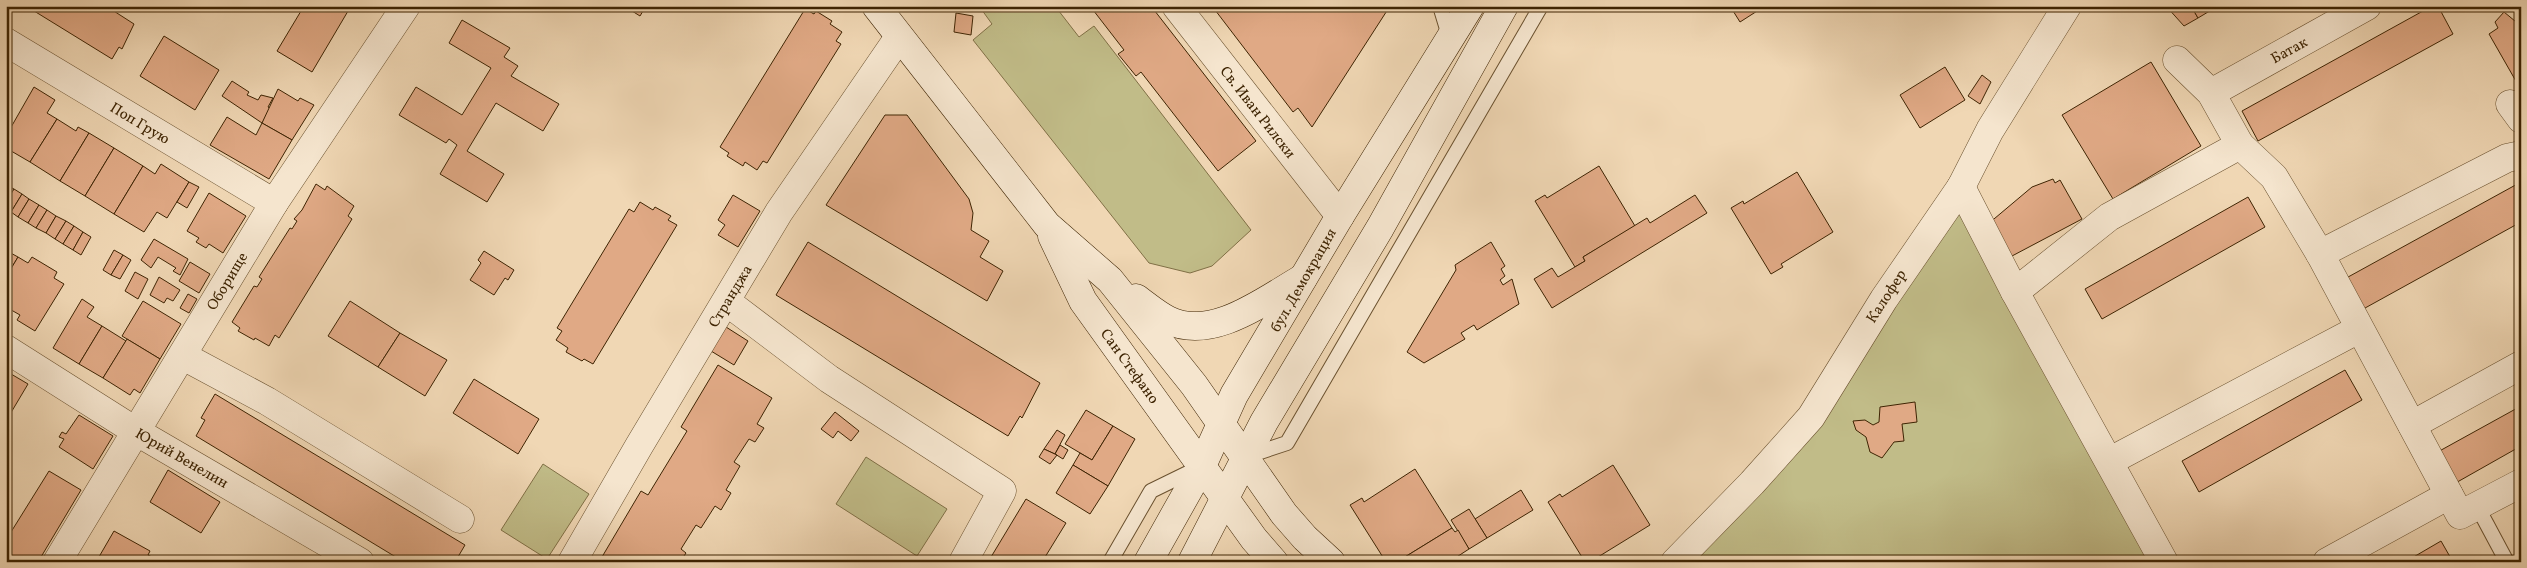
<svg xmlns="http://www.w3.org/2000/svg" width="2527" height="568" font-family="Vollkorn,serif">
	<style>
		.green { fill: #c1bc88; stroke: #807046 }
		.building { fill: #e0a985; stroke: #3e2403 }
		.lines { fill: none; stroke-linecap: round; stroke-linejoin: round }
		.service-casing { stroke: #6a512f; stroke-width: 16 }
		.minor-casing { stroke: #6a512f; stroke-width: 29 }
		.secondary-casing { stroke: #3e2403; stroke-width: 29 }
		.service { stroke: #f5e5ce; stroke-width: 14 }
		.minor { stroke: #f5e5ce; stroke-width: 28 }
		.secondary { stroke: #f5e5ce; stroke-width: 28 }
		.labels { text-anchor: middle; stroke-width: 4.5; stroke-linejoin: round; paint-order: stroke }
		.street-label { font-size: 15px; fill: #3e2403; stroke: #f5e5ce }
	</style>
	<rect width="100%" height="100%" fill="#f0d7b4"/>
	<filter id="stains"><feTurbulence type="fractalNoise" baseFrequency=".004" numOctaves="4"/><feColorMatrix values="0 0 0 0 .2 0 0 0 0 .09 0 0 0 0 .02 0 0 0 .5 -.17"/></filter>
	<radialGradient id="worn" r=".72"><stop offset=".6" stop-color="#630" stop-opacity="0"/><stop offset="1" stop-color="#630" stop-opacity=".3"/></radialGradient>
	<g class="green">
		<polygon points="979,6 1055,6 1079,37 1094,26 1251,230 1212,266 1190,273 1149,263 973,40 992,24"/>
		<polygon points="1961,187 2164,562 1675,562 1752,483"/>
		<polygon points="866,457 947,509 917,556 836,504"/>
		<polygon points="543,464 589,494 547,559 501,530"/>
	</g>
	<g class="building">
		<polygon points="26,6 106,6 134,24 122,49 119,47 112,59"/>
		<polygon points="304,6 351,6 312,72 277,51"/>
		<polygon points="624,6 646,6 640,16"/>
		<polygon points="1090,6 1151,6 1256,141 1218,171 1141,72 1136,76 1118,54 1124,50"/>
		<polygon points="1212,6 1390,6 1312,127 1298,108 1293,112"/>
		<polygon points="1730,6 1765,6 1740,22"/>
		<polygon points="2166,6 2191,6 2198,18 2184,26"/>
		<polygon points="2191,6 2218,6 2198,18"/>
		<polygon points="2432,6 2438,6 2453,34 2258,141 2242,111"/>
		<polygon points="805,9 814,14 816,11 832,21 830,24 842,32 836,41 841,44 767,163 763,161 757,170 745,162 743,166 727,156 729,153 720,147"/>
		<polygon points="2504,12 2521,26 2521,90 2489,34 2498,28 2495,22"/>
		<polygon points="956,13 973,16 971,35 954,32"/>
		<polygon points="462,20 510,48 504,57 518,66 511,76 559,104 543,131 496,103 467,151 504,174 487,202 440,174 457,145 449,139 446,143 399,115 416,87 462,115 491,68 449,43"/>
		<polygon points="164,36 219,70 195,110 140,76"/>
		<polygon points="2151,62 2201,146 2113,199 2062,115"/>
		<polygon points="1945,67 1965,100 1920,128 1900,95"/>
		<polygon points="1982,75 1991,82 1980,104 1968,96"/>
		<polygon points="232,81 249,92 247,95 258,100 261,95 273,98 268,107 271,109 262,123 222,96"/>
		<polygon points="34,87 55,100 47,113 57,119 30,162 6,148 6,136"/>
		<polygon points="278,89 298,101 300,98 314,105 292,140 262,123"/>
		<polygon points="885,115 907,115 969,199 973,213 971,230 989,241 980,257 1003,271 987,301 826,205"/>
		<polygon points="227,117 256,135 262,123 292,140 269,179 210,145"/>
		<polygon points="57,119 76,131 78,127 89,133 60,181 30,162"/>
		<polygon points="89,133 114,148 85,196 60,181"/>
		<polygon points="114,148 143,166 114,214 85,196"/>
		<polygon points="161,164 189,182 167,218 157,212 144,232 114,214 143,166 155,174"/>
		<polygon points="1599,166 1635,226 1583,257 1585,261 1575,267 1535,201 1545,195 1547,198"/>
		<polygon points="1797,172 1833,232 1781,264 1783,267 1771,274 1731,208 1743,201 1744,204"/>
		<polygon points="2053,179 2055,183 2060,180 2082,219 2012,256 1988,224 2032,187"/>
		<polygon points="189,182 199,187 187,208 177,202"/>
		<polygon points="2521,182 2521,222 2356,313 2339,282"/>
		<polygon points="316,184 325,190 327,186 354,206 348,216 352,219 279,338 275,335 269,346 255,338 254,340 238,331 240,328 232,322 254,286 257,287 262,279 259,277 290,228 292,229 297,221 294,219 302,210"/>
		<polygon points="6,185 14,189 6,202"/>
		<polygon points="14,189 22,194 11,212 6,209 6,202"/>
		<polygon points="209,193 246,216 223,253 209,244 206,248 196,242 199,238 187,231"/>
		<polygon points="22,194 29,199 18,217 11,212"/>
		<polygon points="733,195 760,211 738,247 718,235 725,225 718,220"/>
		<polygon points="1695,195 1707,213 1552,308 1534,279 1552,268 1558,277 1585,261 1583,257 1647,218 1650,223"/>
		<polygon points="2248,197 2265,227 2102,319 2085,289"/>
		<polygon points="29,199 39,205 28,223 18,217"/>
		<polygon points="640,202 653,210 655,207 671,216 668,220 677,225 593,364 584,359 582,361 566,352 568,348 556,340 562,331 557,328 629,209 634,212"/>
		<polygon points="39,205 47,210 36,228 28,223"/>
		<polygon points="47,210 56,216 46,233 36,228"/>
		<polygon points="56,216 66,221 55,239 46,233"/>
		<polygon points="66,221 74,226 63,244 55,239"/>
		<polygon points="74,226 83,232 73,250 63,244"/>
		<polygon points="83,232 91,237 81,255 73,250"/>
		<polygon points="6,236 11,244 7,251 18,257 6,277"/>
		<polygon points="154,239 188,259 180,275 173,271 176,268 158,257 151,268 141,260"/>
		<polygon points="808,242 1040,383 1022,418 1020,416 1008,436 776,295"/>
		<polygon points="1491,242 1505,266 1501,269 1505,276 1500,280 1503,285 1512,279 1519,304 1477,330 1474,325 1461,333 1465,339 1424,363 1407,352 1456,270 1455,265"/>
		<polygon points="114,250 123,255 111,275 103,270"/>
		<polygon points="484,251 514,270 508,280 505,278 494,295 470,280 481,263 478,260"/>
		<polygon points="123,255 131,260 120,279 111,275"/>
		<polygon points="18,257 28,263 32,257 57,272 54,278 64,284 35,331 17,320 20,315 6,307 6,277"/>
		<polygon points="190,262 210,274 199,293 179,281"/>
		<polygon points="135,272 148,279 138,299 125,291"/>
		<polygon points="159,277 180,290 173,301 167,298 164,303 150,295"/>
		<polygon points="188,294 197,299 189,313 180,308"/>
		<polygon points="82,299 94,307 87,317 102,326 79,364 53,348"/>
		<polygon points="143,301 181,324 160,359 122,336"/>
		<polygon points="350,301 400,333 378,367 328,336"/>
		<polygon points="102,326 126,341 103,378 79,364"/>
		<polygon points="726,327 748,341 734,365 711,351"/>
		<polygon points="400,333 447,360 425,396 378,367"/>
		<polygon points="127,339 160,359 140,393 134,389 130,395 103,378"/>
		<polygon points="718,365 772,398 757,424 764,428 755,442 749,439 734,462 740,466 726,490 731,493 721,510 715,506 701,528 696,525 681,549 686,553 680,562 599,562 641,491 648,495 687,431 681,427"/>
		<polygon points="2345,370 2362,400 2199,492 2182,461"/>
		<polygon points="6,371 28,384 6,421"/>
		<polygon points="474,379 539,419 518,454 453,413"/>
		<polygon points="215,394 465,545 455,562 404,562 196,436 205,420 201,418"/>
		<polygon points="1915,402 1917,422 1902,424 1904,441 1894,442 1882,458 1870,452 1866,437 1856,430 1853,421 1865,420 1873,425 1879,422 1880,407"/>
		<polygon points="2521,406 2521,446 2452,485 2434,454"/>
		<polygon points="1086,410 1113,426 1092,460 1065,444"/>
		<polygon points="835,412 859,431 851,441 838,431 833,438 821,429"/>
		<polygon points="79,415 113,436 93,469 59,447 64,439 59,437 62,432 66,434"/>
		<polygon points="1113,426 1135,439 1108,486 1073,465 1080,453 1092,460"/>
		<polygon points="1057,430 1065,435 1055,454 1044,449"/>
		<polygon points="1060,445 1068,450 1063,459 1055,454"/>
		<polygon points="1044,449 1057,455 1050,464 1039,457"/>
		<polygon points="1073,465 1108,486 1090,514 1056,493"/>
		<polygon points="1613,465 1650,525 1598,557 1600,560 1597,562 1585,562 1548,502 1560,494 1562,497"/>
		<polygon points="1415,469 1452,528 1400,560 1401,562 1386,562 1350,505 1362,498 1364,502"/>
		<polygon points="168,470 220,502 201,533 150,502"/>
		<polygon points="49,471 81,490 38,562 22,562 6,552 6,540"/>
		<polygon points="1521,490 1533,510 1487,538 1475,519"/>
		<polygon points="1026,499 1066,523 1042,562 988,562"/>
		<polygon points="1469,509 1487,538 1469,549 1451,520"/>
		<polygon points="1452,528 1455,532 1458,530 1469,549 1449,562 1401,562 1400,560"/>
		<polygon points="114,531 150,551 148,555 156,559 154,562 96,562"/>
		<polygon points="2441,541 2453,562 2405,562"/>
	</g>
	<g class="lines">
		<defs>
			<g id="service">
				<polyline points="1440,6 1450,39"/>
				<polyline points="1248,456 1287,443 1541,6"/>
				<polyline points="2477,506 2507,562"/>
				<polyline points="1110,562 1151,491 1196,469"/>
			</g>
			<g id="minor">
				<polyline points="1176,6 1340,216"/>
				<polyline points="6,42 274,203"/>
				<polyline points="2177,60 2211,93 2240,145 2274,177 2320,254 2460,515 2521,483"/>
				<polyline points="2211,93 2367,6"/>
				<polyline points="2510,104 2521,119"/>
				<polyline points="1961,187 2015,292 2164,562"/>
				<polyline points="2320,254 2507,158 2521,155"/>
				<polyline points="2015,292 2109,217 2240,145"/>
				<polyline points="727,302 829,379 1002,491 963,562"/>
				<polyline points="6,349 137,432 360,562"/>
				<polyline points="183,356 267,401 460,519"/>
				<polyline points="2412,425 2521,365"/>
				<polyline points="2110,461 2359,329"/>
				<polyline points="57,562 274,203 406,6"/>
				<polyline points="572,562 639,446 779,212 899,37"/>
				<polyline points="1675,562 1752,483 1811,417 1884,299 1961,187 1990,130 2067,6"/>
				<polyline points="2327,562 2449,495"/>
			</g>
			<g id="secondary">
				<polyline points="876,6 1047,225 1110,280 1194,385 1284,514 1305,538 1331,562"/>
				<polyline points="1052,236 1083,301 1254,539 1274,562"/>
				<path d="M1136 298C1146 305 1156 314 1168 320 1213 342 1266 299 1303 278"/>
				<polyline points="1148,562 1202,466 1234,395 1340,216 1470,6"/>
				<polyline points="1192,562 1264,422 1380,228 1504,6"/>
			</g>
		</defs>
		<use href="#service" class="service-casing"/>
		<use href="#minor" class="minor-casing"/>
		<use href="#secondary" class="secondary-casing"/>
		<use href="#service" class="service"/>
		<use href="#minor" class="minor"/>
		<use href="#secondary" class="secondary"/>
	</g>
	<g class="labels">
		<g class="street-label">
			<text transform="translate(2289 50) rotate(-29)" y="5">Батак</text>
			<text transform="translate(1258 112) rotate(52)" y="5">Св. Иван Рилски</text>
			<text transform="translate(140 123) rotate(31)" y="5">Поп Грую</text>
			<text transform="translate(1303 280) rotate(-60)" y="5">бул. Демокрация</text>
			<text transform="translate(227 281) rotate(-59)" y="5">Оборище</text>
			<text transform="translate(730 296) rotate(-59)" y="5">Странджа</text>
			<text transform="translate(1886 296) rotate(-57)" y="5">Калофер</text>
			<text transform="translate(1130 366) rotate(54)" y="5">Сан Стефано</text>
			<text transform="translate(182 458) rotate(30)" y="5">Юрий Венелин</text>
		</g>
	</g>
	<rect width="2527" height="568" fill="none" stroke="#f0d7b4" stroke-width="25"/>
	<rect x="8" y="8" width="2512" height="553" fill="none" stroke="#3e2403" stroke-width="2.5"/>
	<rect x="12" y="12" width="2502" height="543" fill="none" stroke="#3e2403"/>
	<rect width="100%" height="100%" filter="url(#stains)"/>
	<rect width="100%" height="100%" fill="url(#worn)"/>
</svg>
